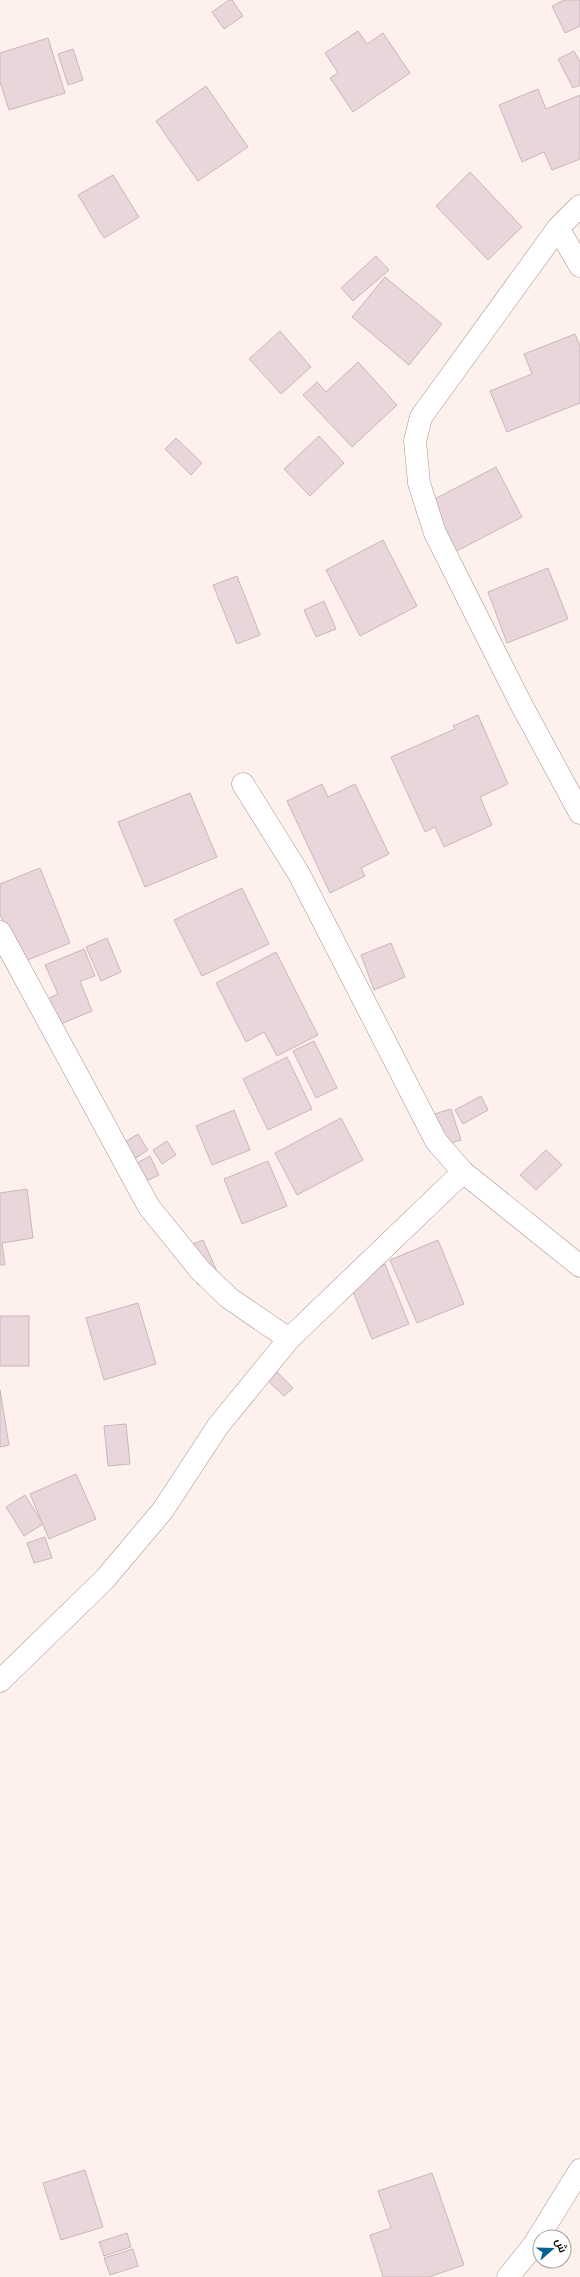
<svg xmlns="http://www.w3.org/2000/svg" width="580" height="2277" font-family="Inter,Cairo,sans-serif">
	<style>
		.building { fill: #e8d6da; stroke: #c9b8bb }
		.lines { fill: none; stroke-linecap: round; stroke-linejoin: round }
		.street-casing { stroke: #a49490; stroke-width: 23 }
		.street { stroke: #fff; stroke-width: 22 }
	</style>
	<rect width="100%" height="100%" fill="#fef0ed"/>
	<g class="building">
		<polygon points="229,0 232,0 243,16 224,29 212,12"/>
		<polygon points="564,0 580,0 580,26 565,33 552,6"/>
		<polygon points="358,31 367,44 383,33 410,73 353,112 330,78 338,73 325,53"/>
		<polygon points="48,38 65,93 9,110 0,82 0,53"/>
		<polygon points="73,49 83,80 68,85 58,54"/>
		<polygon points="574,51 580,62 580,85 573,88 558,59"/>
		<polygon points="206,86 248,147 198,181 156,121"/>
		<polygon points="538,89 546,109 580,95 580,159 552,170 544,152 522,162 499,105"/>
		<polygon points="470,172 522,227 488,260 436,206"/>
		<polygon points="113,175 139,217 104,238 78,195"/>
		<polygon points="376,256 389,270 353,301 341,288"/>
		<polygon points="385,277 442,324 409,365 352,317"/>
		<polygon points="280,331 311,367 281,394 249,359"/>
		<polygon points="575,334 580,346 580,403 507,432 490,391 532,374 524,354"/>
		<polygon points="358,362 397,405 352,447 303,395 317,382 326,392"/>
		<polygon points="319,436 344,463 310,496 284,469"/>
		<polygon points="176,438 202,463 191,475 165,449"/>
		<polygon points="496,467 522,517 455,552 429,502"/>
		<polygon points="383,540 417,606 360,636 326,570"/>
		<polygon points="548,568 568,619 507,643 488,592"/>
		<polygon points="237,576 260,635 237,644 213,585"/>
		<polygon points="324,601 336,629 316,637 304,610"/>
		<polygon points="478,715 508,784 480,797 492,825 444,847 435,827 425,832 391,757 455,729 453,726"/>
		<polygon points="322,784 328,797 355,784 389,854 361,868 365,876 330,893 287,801"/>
		<polygon points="190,793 217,857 145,887 118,822"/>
		<polygon points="40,868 70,943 20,963 0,914 0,884"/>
		<polygon points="242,888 269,944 202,976 174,920"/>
		<polygon points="107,938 121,972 101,981 86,947"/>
		<polygon points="391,943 405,977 374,990 361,955"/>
		<polygon points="84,949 95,976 80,981 92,1011 56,1026 45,1000 58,994 45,965"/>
		<polygon points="276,952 318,1035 277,1056 264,1032 246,1042 216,983"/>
		<polygon points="314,1041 337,1088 316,1098 293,1051"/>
		<polygon points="287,1057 312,1109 268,1130 243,1079"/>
		<polygon points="481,1096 488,1110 463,1124 455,1110"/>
		<polygon points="451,1109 461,1140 433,1148 424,1117"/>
		<polygon points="234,1110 250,1150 212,1165 196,1126"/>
		<polygon points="341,1118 363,1160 297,1195 275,1153"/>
		<polygon points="138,1134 148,1150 133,1160 123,1143"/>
		<polygon points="167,1141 176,1155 162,1164 153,1150"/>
		<polygon points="546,1150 562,1165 536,1190 520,1175"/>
		<polygon points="150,1156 159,1175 142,1183 133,1165"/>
		<polygon points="268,1161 287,1206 242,1224 224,1179"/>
		<polygon points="27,1189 33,1238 2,1243 5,1265 0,1265 0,1193"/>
		<polygon points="203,1240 219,1276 198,1285 183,1248"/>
		<polygon points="438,1240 464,1304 417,1323 390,1260"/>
		<polygon points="385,1264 409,1324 372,1339 348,1279"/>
		<polygon points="138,1303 156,1364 104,1380 86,1318"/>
		<rect x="0" y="1316" width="29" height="50"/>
		<polygon points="276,1371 293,1388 284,1396 267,1380"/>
		<polygon points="0,1390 9,1445 0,1447"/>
		<polygon points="126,1424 130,1464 108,1466 104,1426"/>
		<polygon points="76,1474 96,1519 49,1539 30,1494"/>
		<polygon points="25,1495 43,1524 24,1536 6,1507"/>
		<polygon points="45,1537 52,1558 34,1563 27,1543"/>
		<polygon points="85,2170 103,2227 61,2240 43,2183"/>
		<polygon points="432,2173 464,2265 429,2277 383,2277 370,2235 391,2228 378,2191"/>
		<polygon points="127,2233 131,2247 104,2256 99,2242"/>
		<polygon points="133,2249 138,2266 110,2275 104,2258"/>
	</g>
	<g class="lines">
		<defs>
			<g id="street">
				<polyline points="580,206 558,228 421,417 415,441 419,483 435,533 521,704 580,813"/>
				<polyline points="558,228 580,266"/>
				<polyline points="243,784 299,874 436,1141 463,1172 580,1266"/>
				<polyline points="0,932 149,1207 200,1270 229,1298 289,1339"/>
				<polyline points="0,1681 105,1579 163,1510 218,1426 289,1339 463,1172"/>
				<polyline points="508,2277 533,2246 580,2170"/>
			</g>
		</defs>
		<use href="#street" class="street-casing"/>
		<use href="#street" class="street"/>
	</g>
	<g transform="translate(552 2249) rotate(70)"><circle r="19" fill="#ffffff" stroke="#a29f9f"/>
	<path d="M0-3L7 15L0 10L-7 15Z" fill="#046091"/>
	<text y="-6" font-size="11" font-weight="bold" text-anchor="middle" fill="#16100f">ش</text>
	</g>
</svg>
